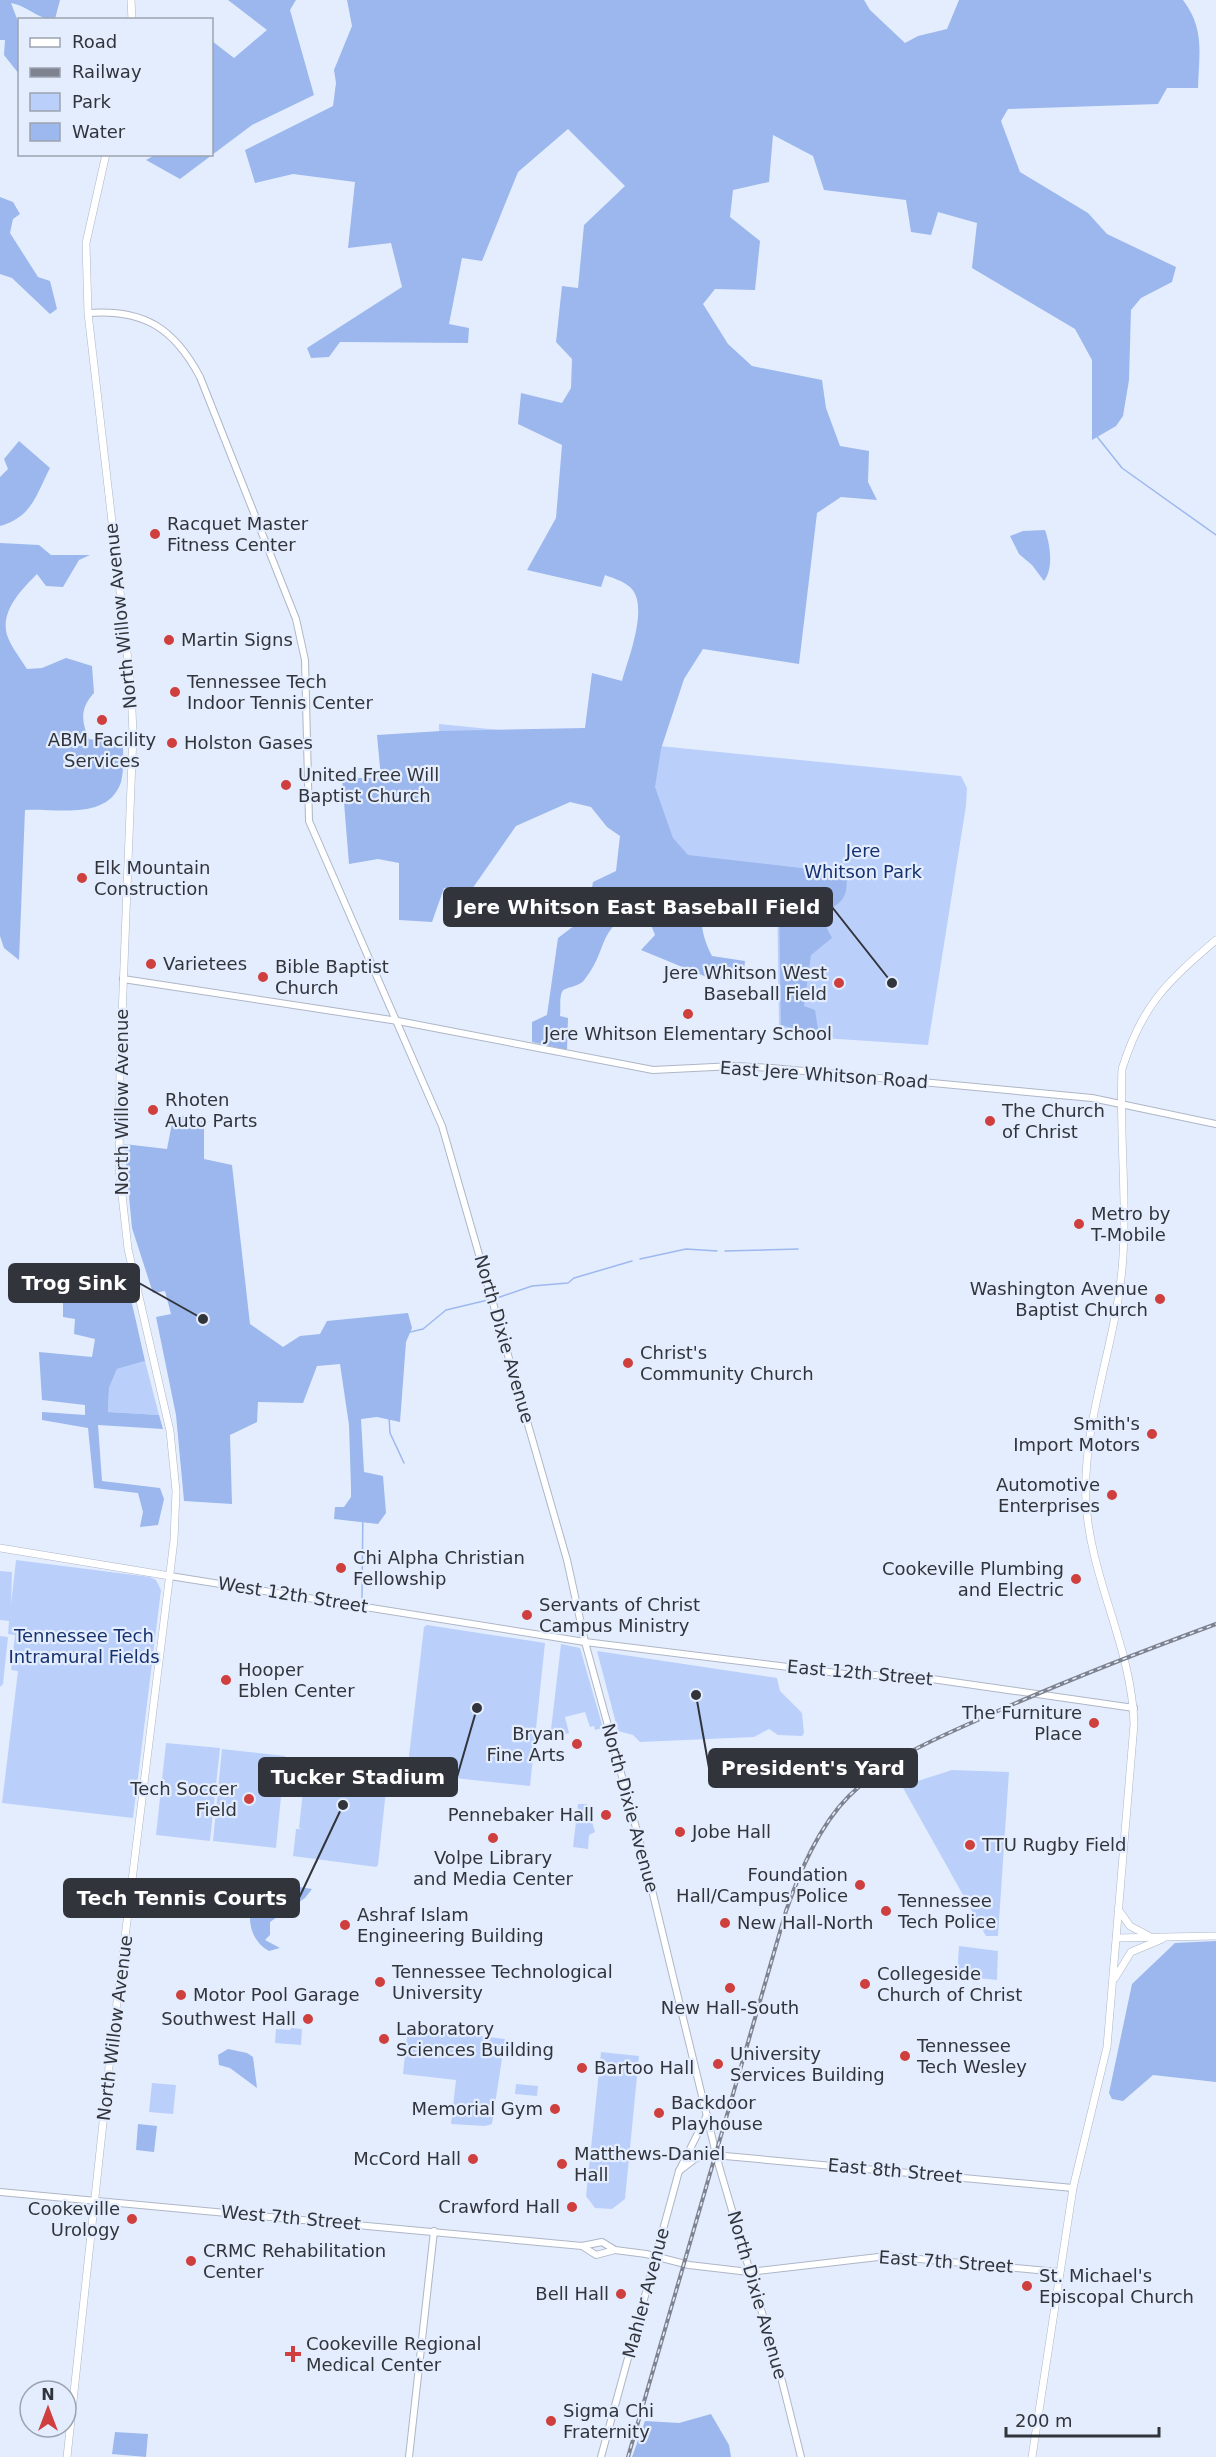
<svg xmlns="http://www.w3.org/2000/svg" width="1216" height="2457" font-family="'DejaVu Sans',sans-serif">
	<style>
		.green { fill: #bad0fb }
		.forest { fill: #9bb7ed }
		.water { fill: #9db8ef }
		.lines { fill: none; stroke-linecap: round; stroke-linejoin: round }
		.stream { stroke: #9db8ef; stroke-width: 1.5 }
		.tertiary-casing { stroke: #aeb6c6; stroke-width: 8 }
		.secondary-casing { stroke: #aeb6c6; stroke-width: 8 }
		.tertiary { stroke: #fff; stroke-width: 6 }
		.secondary { stroke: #fff; stroke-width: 7 }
		.rail-casing { stroke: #7e838f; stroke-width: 4 }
		.rail { stroke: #e4edfe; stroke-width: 1.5; stroke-dasharray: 4.5; stroke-linecap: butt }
		.poi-dot { fill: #ce3f3d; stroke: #e4edfe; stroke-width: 2 }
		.labels { text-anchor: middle; stroke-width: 4.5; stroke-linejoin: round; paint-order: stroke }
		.poi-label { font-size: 18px; fill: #31343b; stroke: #e4edfe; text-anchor: start }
		.street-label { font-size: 18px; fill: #31343b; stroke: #e4edfe }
		.park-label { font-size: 18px; fill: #15316f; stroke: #e4edfe }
		.leader { fill: none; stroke: #31343b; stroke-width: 2 }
		.callout-dot { fill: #31343b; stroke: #e4edfe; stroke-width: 2 }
		.callout { fill: #31343b; stroke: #31343b; stroke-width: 2 }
		.callout-label { font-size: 20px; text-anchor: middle; font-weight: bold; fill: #fff }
	</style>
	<rect width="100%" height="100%" fill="#e4edfe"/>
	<g class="green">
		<polygon points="439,724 961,776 967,788 966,806 928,1045 823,1038 779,1027 777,894 704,890 622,836 598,801 567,795 441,848"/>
		<polygon points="145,1361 159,1415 108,1412 109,1388 117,1369"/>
		<polygon points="16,1560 150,1577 156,1580 161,1590 133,1818 2,1803 18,1671 11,1670 15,1635 8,1634 9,1621 0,1620 0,1571 12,1572 11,1605"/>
		<polygon points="427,1625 545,1643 530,1786 407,1773 424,1627"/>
		<polygon points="0,1636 8,1637 3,1684 0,1687"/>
		<polygon points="561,1644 580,1648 603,1728 595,1730 594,1726 590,1727 585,1712 565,1717 569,1733 550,1738"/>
		<polygon points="597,1651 777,1678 780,1691 802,1713 804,1733 802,1736 778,1735 769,1729 754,1737 640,1742 633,1735 618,1731"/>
		<polygon points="166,1743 220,1748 210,1841 156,1835"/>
		<polygon points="222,1749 285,1756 276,1848 213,1841"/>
		<polygon points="952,1770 1009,1772 998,1936 986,1936 902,1786"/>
		<polygon points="305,1772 387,1781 378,1865 376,1867 293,1856 296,1829 301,1829 299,1828"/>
		<polygon points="578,1804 587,1804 595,1832 589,1835 588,1849 573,1847"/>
		<polygon points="959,1946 998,1951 997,1980 957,1976"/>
		<polygon points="408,2027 505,2039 492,2124 485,2126 451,2124 456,2080 403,2074"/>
		<polygon points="291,2028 302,2029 301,2045 275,2043 276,2029 290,2030"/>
		<polygon points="601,2052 639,2056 625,2199 612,2209 595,2208 586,2196"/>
		<polygon points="152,2083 176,2085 173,2114 149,2112"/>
		<polygon points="516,2084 538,2086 537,2096 515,2094"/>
	</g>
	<g class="forest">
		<path d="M0 0H60L55 19C38 20 28 6 11 3L19 24V74L4 55 5 40H0Z"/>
		<polygon points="228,0 296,0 290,10 314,95 252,125 180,179 146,160 155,155 212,154 212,41 234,58 267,30"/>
		<path d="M347 0H864L870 10 905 43 918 36 947 29 959 0H1183C1205 29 1199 53 1198 88H1167L1158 104 1008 109 1001 121 1020 172 1088 213 1107 234 1176 267 1172 282 1141 298 1131 310 1129 380 1123 416 1116 426 1092 440V360L1075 329 972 268 977 223 938 212 931 235 911 232 906 200 824 190 813 156 773 135 769 182 733 190 730 217 760 241 755 290 715 289 703 304 728 344 752 366 822 380 826 408 840 446 869 451 868 482 877 500 841 497 817 513 799 664 703 649 684 679 661 749 655 787 673 838 688 855 846 873C849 900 841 903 820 915L832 938 811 955 804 1006 815 1010 819 1036 781 1025 779 903 749 891 709 892C697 912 701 936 712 956L745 961 743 980 709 978 641 950 655 935 649 920 638 913C597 925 609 949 585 979 579 988 565 986 562 992 559 998 561 1009 560 1016L568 1018 567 1050 532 1042V1022L547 1015 558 938 587 916 593 882 616 871 620 836 607 827 591 807 570 802 516 826 470 892 444 888 432 922 399 920V863L378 859 349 864 342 778H381L377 735 441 731 585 728 592 673 622 681C628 659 650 605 630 587 623 581 613 578 605 575L601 587 527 570 556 518 562 445 518 424 521 393 562 403 571 388 572 359 556 342 562 286 578 288 584 225 625 186 568 129 518 172 482 261 462 258 449 324 469 328 468 343 340 342 329 357 311 358 307 348 402 287 391 243 348 248 355 182 293 174 255 183 245 150 333 106 336 83 334 70 352 26Z"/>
		<polygon points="0,197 13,202 20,214 13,219 10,233 38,277 50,281 57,309 50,314 12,278 0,274"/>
		<path d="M19 441 50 468C36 495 32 517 0 526V477L8 469 4 459Z"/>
		<path d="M0 543 39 545 51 555H90L79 560 63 587 46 586 37 574C22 589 0 611 7 635 11 647 21 659 27 669L42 668 66 658 92 666 94 693C80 708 81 721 89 739L123 745C123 757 124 771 121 782 108 821 57 808 25 810L19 960 4 948 0 936Z"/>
		<polygon points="187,1115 204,1117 204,1159 232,1165 250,1324 283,1347 300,1336 320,1334 327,1321 408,1313 412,1328 406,1342 400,1422 377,1417 361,1419 364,1472 383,1476 386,1513 378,1524 334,1519 335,1507 344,1507 351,1497 351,1487 349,1425 340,1364 317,1366 303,1403 258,1402 257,1422 230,1435 232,1504 184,1501 176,1415 156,1317 171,1314 165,1291 153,1293 132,1228 124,1144 167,1149 173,1118"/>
		<polygon points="62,1270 75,1275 121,1276 128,1286 145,1361 117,1369 109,1388 108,1412 159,1415 163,1429 98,1425 102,1481 160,1488 164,1499 158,1525 140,1527 143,1512 138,1493 94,1488 88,1428 42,1420 42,1412 85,1415 85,1405 42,1400 39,1352 92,1357 95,1339 74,1334 75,1319 63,1317 63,1298 56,1290"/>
		<polygon points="1216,1941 1216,2082 1153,2075 1123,2101 1112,2099 1109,2093 1132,1984 1175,1943"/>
		<polygon points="711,2414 729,2445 731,2457 632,2457 645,2421 679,2423"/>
	</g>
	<g class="water">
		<path d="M1045 530C1050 544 1054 568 1044 581L1032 565 1019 554 1010 536 1023 531Z"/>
		<path d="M275 1883 312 1889 305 1898 270 1922V1935L265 1940 280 1948 269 1951C255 1943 249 1929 250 1914L261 1895Z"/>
		<polygon points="228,2049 247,2053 253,2057 257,2088 230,2068 219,2065 218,2055"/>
		<polygon points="138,2124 157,2126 154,2152 136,2150"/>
		<polygon points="115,2432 148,2434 146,2457 112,2454"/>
	</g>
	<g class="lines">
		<g class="stream">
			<path d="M667 0 663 5 668 13 661 22V30C684 40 674 51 683 68 690 81 700 92 708 104L702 117 707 124 719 128C753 97 804 107 836 136 854 137 874 125 890 129 925 136 961 180 990 201 1009 215 1034 214 1054 225 1070 235 1100 277 1101 296 1102 305 1097 311 1093 317 1099 327 1111 328 1118 336 1134 356 1117 380 1113 399 1112 409 1114 418 1112 427L1095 434 1122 468 1216 535"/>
			<polyline points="707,124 713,134 712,153 687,267 676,301 678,315 670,347 670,361 685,403 684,416 663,493 656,505 656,520 653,533 617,567 626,580 635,585 640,603 649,618 660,630 663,641 641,685 639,704 626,743 622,776 607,802 659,889 694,891 700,886 718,885"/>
			<polyline points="0,759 19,773"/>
			<polyline points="725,1251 798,1249"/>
			<polyline points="640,1259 686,1249 717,1251"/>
			<polyline points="497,1298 532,1286 568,1283 574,1278 632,1261"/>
			<polyline points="288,1356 309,1343 347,1338 372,1341 423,1329 446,1310 488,1300"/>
			<path d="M266 1392C300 1387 308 1352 349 1353L352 1372 349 1386 355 1414 380 1412 389 1416 390 1433 404 1463"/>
			<polyline points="355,1414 355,1454 363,1502 362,1598"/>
			<polyline points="206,1487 213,1469 214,1454 221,1442 223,1400 230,1384"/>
		</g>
		<defs>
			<g id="tertiary">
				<path d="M88 313C144 309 174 328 200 377L296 619 305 660 309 821 442 1126 567 1560 585 1642 643 1853 719 2166 782 2381 801 2457"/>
				<polyline points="123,979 398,1021 653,1070 734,1066 772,1068 1092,1098 1216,1124"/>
				<polyline points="170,1576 585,1642 853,1675 904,1675 1134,1708"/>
				<polyline points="679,2171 696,2158 714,2155 1073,2188"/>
				<polyline points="0,2192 582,2246 602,2242 615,2250 596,2255 582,2246"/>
				<polyline points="615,2250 646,2254 689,2265 749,2272 887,2256 1059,2272"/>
				<polyline points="409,2457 434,2231"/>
				<polyline points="601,2457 679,2171 707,2115"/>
			</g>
			<g id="secondary">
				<polyline points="131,0 132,20"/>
				<polyline points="0,1548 170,1576"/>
				<polyline points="1118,1909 1130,1926 1149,1936"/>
				<polyline points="1117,1938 1216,1936"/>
				<polyline points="1115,1978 1131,1952 1162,1939"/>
				<polyline points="67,2457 109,2067 174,1540 176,1491 170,1431 128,1249 119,1168 120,1068 133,734 131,687 88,313 86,243 106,154"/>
				<path d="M1032 2457 1073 2188 1107 2047 1134 1724C1132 1647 1090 1578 1086 1502 1082 1423 1115 1347 1122 1269 1128 1203 1119 1135 1122 1069 1142 1005 1166 983 1216 940"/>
			</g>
		</defs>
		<use href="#tertiary" class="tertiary-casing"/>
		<use href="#secondary" class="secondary-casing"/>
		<use href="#tertiary" class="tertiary"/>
		<use href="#secondary" class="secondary"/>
		<defs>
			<path id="rail" d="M628 2457 786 1911C800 1871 819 1826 849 1796 890 1756 940 1737 991 1714 1065 1681 1140 1652 1216 1624"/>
		</defs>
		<use href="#rail" class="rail-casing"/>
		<use href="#rail" class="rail"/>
	</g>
	<g class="poi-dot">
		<circle cx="155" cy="534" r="6"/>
		<circle cx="169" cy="640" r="6"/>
		<circle cx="175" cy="692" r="6"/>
		<circle cx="102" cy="720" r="6"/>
		<circle cx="172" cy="743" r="6"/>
		<circle cx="286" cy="785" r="6"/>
		<circle cx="82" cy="878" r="6"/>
		<circle cx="151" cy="964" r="6"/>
		<circle cx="263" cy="977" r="6"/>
		<circle cx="839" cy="983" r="6"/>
		<circle cx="688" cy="1014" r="6"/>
		<circle cx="153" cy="1110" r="6"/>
		<circle cx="990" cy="1121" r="6"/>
		<circle cx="1079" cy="1224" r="6"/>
		<circle cx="1160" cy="1299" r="6"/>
		<circle cx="628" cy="1363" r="6"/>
		<circle cx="1152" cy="1434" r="6"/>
		<circle cx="1112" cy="1495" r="6"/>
		<circle cx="341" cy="1568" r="6"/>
		<circle cx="1076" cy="1579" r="6"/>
		<circle cx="527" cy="1615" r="6"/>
		<circle cx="226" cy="1680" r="6"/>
		<circle cx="1094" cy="1723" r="6"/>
		<circle cx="577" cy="1744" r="6"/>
		<circle cx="249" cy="1799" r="6"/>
		<circle cx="606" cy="1815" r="6"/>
		<circle cx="680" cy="1832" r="6"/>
		<circle cx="493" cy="1838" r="6"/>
		<circle cx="970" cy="1845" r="6"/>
		<circle cx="860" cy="1885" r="6"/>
		<circle cx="886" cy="1911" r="6"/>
		<circle cx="725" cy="1923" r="6"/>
		<circle cx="345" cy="1925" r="6"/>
		<circle cx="380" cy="1982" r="6"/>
		<circle cx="865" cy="1984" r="6"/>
		<circle cx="730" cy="1988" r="6"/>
		<circle cx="181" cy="1995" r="6"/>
		<circle cx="308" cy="2019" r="6"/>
		<circle cx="384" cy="2039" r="6"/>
		<circle cx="905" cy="2056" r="6"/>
		<circle cx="718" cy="2064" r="6"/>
		<circle cx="582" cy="2068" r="6"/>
		<circle cx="555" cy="2109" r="6"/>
		<circle cx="659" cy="2113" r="6"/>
		<circle cx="473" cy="2159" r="6"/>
		<circle cx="562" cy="2164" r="6"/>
		<circle cx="572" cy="2207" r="6"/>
		<circle cx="132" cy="2219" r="6"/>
		<circle cx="191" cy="2261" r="6"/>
		<circle cx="1027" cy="2286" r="6"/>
		<circle cx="621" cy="2294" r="6"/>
		<path d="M290 2345h6v6h6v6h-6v6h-6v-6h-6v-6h6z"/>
		<circle cx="551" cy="2421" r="6"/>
	</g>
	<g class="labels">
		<g class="poi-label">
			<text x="167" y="530">Racquet Master<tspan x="167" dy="21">Fitness Center</tspan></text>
			<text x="181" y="646">Martin Signs</text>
			<text x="187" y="688">Tennessee Tech<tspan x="187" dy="21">Indoor Tennis Center</tspan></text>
			<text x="102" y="746" text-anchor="middle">ABM Facility<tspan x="102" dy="21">Services</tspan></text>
			<text x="184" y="749">Holston Gases</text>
			<text x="298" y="781">United Free Will<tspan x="298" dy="21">Baptist Church</tspan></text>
			<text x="94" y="874">Elk Mountain<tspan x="94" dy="21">Construction</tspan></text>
			<text x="163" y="970">Varietees</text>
			<text x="275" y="973">Bible Baptist<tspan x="275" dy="21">Church</tspan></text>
			<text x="827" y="979" text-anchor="end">Jere Whitson West<tspan x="827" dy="21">Baseball Field</tspan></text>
			<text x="688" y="1040" text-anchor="middle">Jere Whitson Elementary School</text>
			<text x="165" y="1106">Rhoten<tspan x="165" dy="21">Auto Parts</tspan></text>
			<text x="1002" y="1117">The Church<tspan x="1002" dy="21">of Christ</tspan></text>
			<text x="1091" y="1220">Metro by<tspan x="1091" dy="21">T-Mobile</tspan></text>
			<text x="1148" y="1295" text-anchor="end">Washington Avenue<tspan x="1148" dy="21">Baptist Church</tspan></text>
			<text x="640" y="1359">Christ's<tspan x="640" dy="21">Community Church</tspan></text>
			<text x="1140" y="1430" text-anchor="end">Smith's<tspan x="1140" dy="21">Import Motors</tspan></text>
			<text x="1100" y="1491" text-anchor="end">Automotive<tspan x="1100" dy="21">Enterprises</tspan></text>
			<text x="353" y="1564">Chi Alpha Christian<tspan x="353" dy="21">Fellowship</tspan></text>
			<text x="1064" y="1575" text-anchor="end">Cookeville Plumbing<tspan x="1064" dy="21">and Electric</tspan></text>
			<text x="539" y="1611">Servants of Christ<tspan x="539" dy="21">Campus Ministry</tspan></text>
			<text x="238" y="1676">Hooper<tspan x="238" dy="21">Eblen Center</tspan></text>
			<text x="1082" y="1719" text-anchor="end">The Furniture<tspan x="1082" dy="21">Place</tspan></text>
			<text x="565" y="1740" text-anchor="end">Bryan<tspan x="565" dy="21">Fine Arts</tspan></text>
			<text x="237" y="1795" text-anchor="end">Tech Soccer<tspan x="237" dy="21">Field</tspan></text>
			<text x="594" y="1821" text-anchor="end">Pennebaker Hall</text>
			<text x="692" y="1838">Jobe Hall</text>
			<text x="982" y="1851">TTU Rugby Field</text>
			<text x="493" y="1864" text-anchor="middle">Volpe Library<tspan x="493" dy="21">and Media Center</tspan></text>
			<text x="848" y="1881" text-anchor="end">Foundation<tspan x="848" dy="21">Hall/Campus Police</tspan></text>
			<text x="898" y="1907">Tennessee<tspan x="898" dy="21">Tech Police</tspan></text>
			<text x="357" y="1921">Ashraf Islam<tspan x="357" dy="21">Engineering Building</tspan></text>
			<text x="737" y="1929">New Hall-North</text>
			<text x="392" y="1978">Tennessee Technological<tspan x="392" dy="21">University</tspan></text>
			<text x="877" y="1980">Collegeside<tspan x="877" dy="21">Church of Christ</tspan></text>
			<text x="193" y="2001">Motor Pool Garage</text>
			<text x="730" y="2014" text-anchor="middle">New Hall-South</text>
			<text x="296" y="2025" text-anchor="end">Southwest Hall</text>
			<text x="396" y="2035">Laboratory<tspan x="396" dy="21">Sciences Building</tspan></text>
			<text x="917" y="2052">Tennessee<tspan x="917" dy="21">Tech Wesley</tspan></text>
			<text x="730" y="2060">University<tspan x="730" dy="21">Services Building</tspan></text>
			<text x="594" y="2074">Bartoo Hall</text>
			<text x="671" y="2109">Backdoor<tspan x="671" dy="21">Playhouse</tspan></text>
			<text x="543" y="2115" text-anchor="end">Memorial Gym</text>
			<text x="574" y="2160">Matthews-Daniel<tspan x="574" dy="21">Hall</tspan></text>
			<text x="461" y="2165" text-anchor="end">McCord Hall</text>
			<text x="560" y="2213" text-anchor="end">Crawford Hall</text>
			<text x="120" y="2215" text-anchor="end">Cookeville<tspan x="120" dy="21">Urology</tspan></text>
			<text x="203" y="2257">CRMC Rehabilitation<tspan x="203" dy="21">Center</tspan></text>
			<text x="1039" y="2282">St. Michael's<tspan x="1039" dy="21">Episcopal Church</tspan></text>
			<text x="609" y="2300" text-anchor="end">Bell Hall</text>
			<text x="306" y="2350">Cookeville Regional<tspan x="306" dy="21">Medical Center</tspan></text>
			<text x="563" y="2417">Sigma Chi<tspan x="563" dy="21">Fraternity</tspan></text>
		</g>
		<g class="street-label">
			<text transform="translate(121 616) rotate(-96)" y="6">North Willow Avenue</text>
			<text transform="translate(824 1075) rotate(4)" y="6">East Jere Whitson Road</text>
			<text transform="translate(122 1102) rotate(-90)" y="6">North Willow Avenue</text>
			<text transform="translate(504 1339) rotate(74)" y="6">North Dixie Avenue</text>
			<text transform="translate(293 1595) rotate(9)" y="6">West 12th Street</text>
			<text transform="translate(860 1673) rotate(5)" y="6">East 12th Street</text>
			<text transform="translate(630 1808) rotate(75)" y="6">North Dixie Avenue</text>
			<text transform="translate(115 2028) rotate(-83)" y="6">North Willow Avenue</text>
			<text transform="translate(895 2171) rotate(5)" y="6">East 8th Street</text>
			<text transform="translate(291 2218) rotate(5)" y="6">West 7th Street</text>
			<text transform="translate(946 2262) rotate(4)" y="6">East 7th Street</text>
			<text transform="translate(646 2293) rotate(-75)" y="6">Mahler Avenue</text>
			<text transform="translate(757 2295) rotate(74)" y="6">North Dixie Avenue</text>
		</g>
		<g class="park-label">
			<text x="863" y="857">Jere<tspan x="863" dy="21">Whitson Park</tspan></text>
			<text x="84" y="1642">Tennessee Tech<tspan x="84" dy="21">Intramural Fields</tspan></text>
		</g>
	</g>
	<path class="leader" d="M892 983L832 907M203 1319L139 1283M696 1695L709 1768M477 1708L457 1777M343 1805L299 1898"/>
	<g class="callout-dot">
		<circle cx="892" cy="983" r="6"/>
		<circle cx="203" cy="1319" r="6"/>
		<circle cx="696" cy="1695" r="6"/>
		<circle cx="477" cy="1708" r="6"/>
		<circle cx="343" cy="1805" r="6"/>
	</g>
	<g class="callout">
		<rect x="444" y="888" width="388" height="38" rx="6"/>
		<rect x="9" y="1264" width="130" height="38" rx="6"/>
		<rect x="709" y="1749" width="208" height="38" rx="6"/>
		<rect x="259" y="1758" width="198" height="38" rx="6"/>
		<rect x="64" y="1879" width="235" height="38" rx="6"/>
	</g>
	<g class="callout-label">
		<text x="638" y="914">Jere Whitson East Baseball Field</text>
		<text x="74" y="1290">Trog Sink</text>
		<text x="813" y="1775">President's Yard</text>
		<text x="358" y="1784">Tucker Stadium</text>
		<text x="182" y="1905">Tech Tennis Courts</text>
	</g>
	<rect x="18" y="18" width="195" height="138" fill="#e4edfe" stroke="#9ca3b0" stroke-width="1.5"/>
	<rect x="30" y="38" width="30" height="9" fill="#ffffff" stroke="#9ca3b0" stroke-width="1.5"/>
	<text x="72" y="48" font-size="18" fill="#31343b">Road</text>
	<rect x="30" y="68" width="30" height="9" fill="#7e838f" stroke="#9ca3b0" stroke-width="1.5"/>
	<text x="72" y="78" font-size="18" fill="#31343b">Railway</text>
	<rect x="30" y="93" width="30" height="18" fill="#bad0fb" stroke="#9ca3b0" stroke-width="1.5"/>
	<text x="72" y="108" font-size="18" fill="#31343b">Park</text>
	<rect x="30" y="123" width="30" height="18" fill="#9db8ef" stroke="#9ca3b0" stroke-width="1.5"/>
	<text x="72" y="138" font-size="18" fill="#31343b">Water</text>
	<g transform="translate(48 2409)"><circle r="28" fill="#e4edfe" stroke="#9ca3b0" stroke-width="1.5"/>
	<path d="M0-4.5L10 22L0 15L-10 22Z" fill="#ce3f3d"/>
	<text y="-9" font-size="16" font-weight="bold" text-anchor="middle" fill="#31343b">N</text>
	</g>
	<path d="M1006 2427v9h153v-9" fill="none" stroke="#31343b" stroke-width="3"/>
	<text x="1015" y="2427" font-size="18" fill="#31343b" stroke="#e4edfe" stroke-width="4.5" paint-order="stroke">200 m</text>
</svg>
